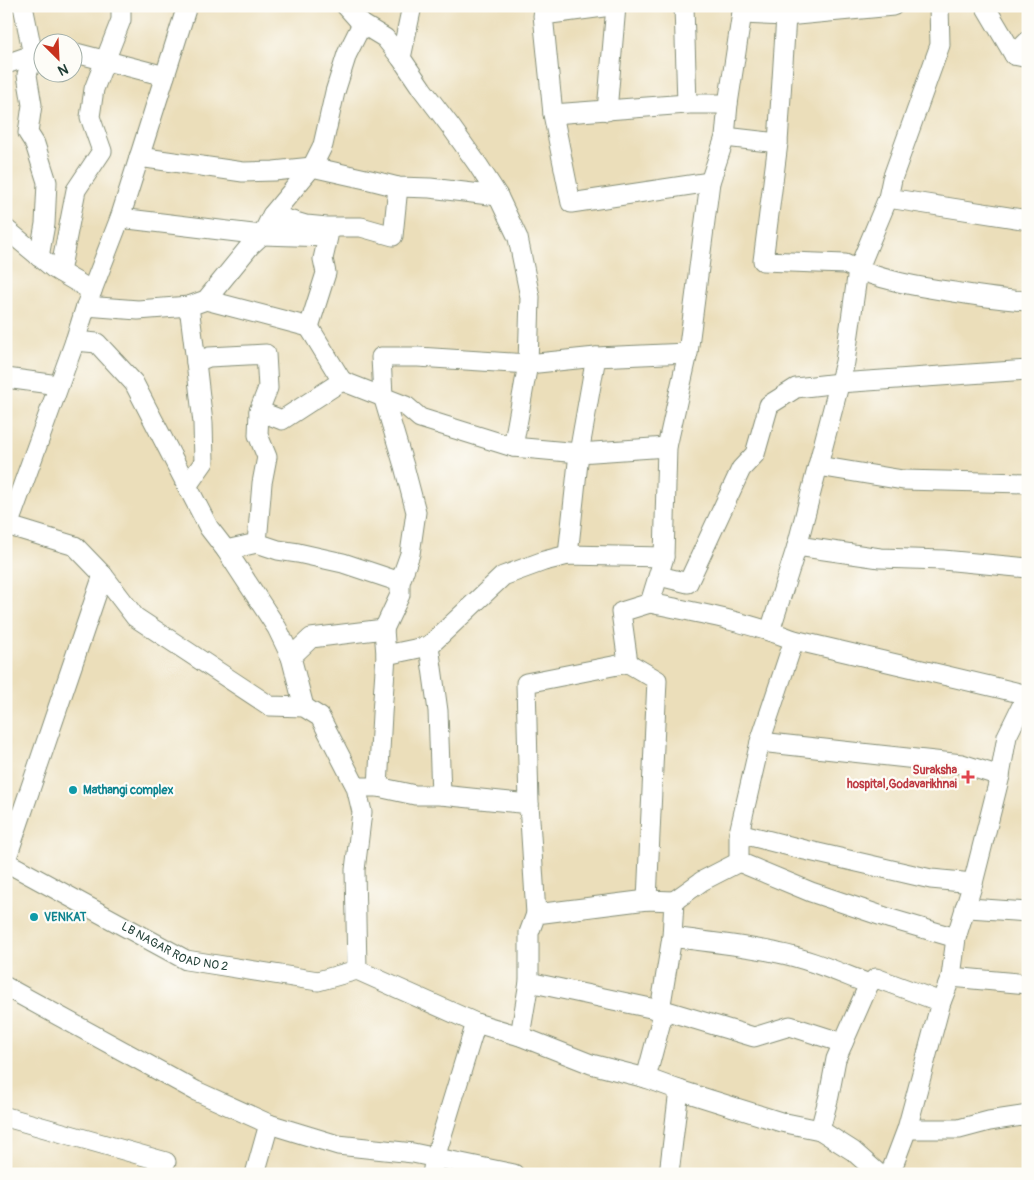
<svg xmlns="http://www.w3.org/2000/svg" width="1034" height="1180" font-family="Pangolin,sans-serif">
	<style>
		.lines { fill: none; stroke-linecap: round; stroke-linejoin: round }
		.minor-casing { stroke: #858e77; stroke-width: 21 }
		.minor { stroke: #fff; stroke-width: 19 }
		.health-dot { fill: #e0444e; stroke: #fdfcf7; stroke-width: 2 }
		.culture-dot { fill: #0f9aa8; stroke: #fdfcf7; stroke-width: 2 }
		.labels { text-anchor: middle; stroke-width: 4.5; stroke-linejoin: round; paint-order: stroke }
		.health-label { font-size: 12px; font-weight: bold; fill: #be3a42; stroke: #fdfcf7; text-anchor: end }
		.culture-label { font-size: 12px; font-weight: bold; fill: #0d838f; stroke: #fdfcf7; text-anchor: start }
		.street-label { font-size: 12px; fill: #1f3d34; stroke: #fdfcf7 }
	</style>
	<rect width="100%" height="100%" fill="#fdfcf7"/>
	<filter id="ink" filterUnits="userSpaceOnUse"><feTurbulence type="fractalNoise" baseFrequency=".02" numOctaves="2"/><feDisplacementMap in="SourceGraphic" scale="10" xChannelSelector="R" yChannelSelector="G"/><feConvolveMatrix kernelMatrix="1 2 1 2 8 2 1 2 1" color-interpolation-filters="sRGB"/></filter>
	<filter id="wash" filterUnits="userSpaceOnUse"><feTurbulence type="fractalNoise" baseFrequency=".0096" numOctaves="4" result="noise"/><feDisplacementMap in="SourceGraphic" scale="20" xChannelSelector="R" yChannelSelector="G"/><feGaussianBlur stdDeviation="1.12" result="paint"/><feColorMatrix in="noise" values="0 0 0 0 0 0 0 0 0 0 0 0 0 0 0 0 0 1.4 0 .05"/><feComposite in="paint" operator="in"/></filter>
	<g filter="url(#wash)">
		<rect width="100%" height="100%" fill="#ebdeba"/>
	</g>
	<g filter="url(#ink)">
		<g class="lines">
			<defs>
				<g id="minor">
					<polyline points="23,6 33,55 27,75 32,105 28,133 35,144 47,182 45,224 39,257"/>
					<polyline points="346,6 362,24"/>
					<polyline points="611,6 543,15 553,114 571,203 710,182"/>
					<polyline points="684,6 687,104 728,104"/>
					<path d="M743 6 728 104 725 137 710 182 688 353 667 447 664 557 650 603C699 613 748 622 794 640L1028 695"/>
					<polyline points="985,6 1014,55"/>
					<polyline points="742,14 786,16 893,6"/>
					<path d="M786 16 778 143 763 261 845 264C879 280 918 287 954 292 979 296 1003 300 1028 301"/>
					<polyline points="1028,41 1014,55 1028,58"/>
					<polyline points="72,52 165,76"/>
					<polyline points="401,58 412,6"/>
					<polyline points="6,64 41,52"/>
					<polyline points="607,111 616,6"/>
					<polyline points="553,114 687,104"/>
					<polyline points="725,137 778,143"/>
					<polyline points="139,157 243,172 274,171 312,167 370,180 398,187 430,188 498,196"/>
					<polyline points="888,198 892,179 940,45 939,6"/>
					<polyline points="272,215 306,225 327,227 361,227 393,236 398,187"/>
					<polyline points="120,218 262,235 328,237 323,259 326,273 309,327 206,300"/>
					<polyline points="6,229 53,268 92,291"/>
					<polyline points="60,272 76,190 102,151 90,117 94,89 121,20 121,6"/>
					<polyline points="86,306 138,310 189,306"/>
					<polyline points="309,327 342,381"/>
					<polyline points="75,341 97,343 134,383 209,528 226,550 277,628 291,657"/>
					<polyline points="196,362 209,357 266,354 268,388 259,411 258,435 267,457 262,483 257,543"/>
					<polyline points="6,378 58,385"/>
					<polyline points="259,411 282,420 342,381 406,406 420,418 513,447 579,453 667,447"/>
					<polyline points="818,466 903,480 1028,483"/>
					<polyline points="187,486 204,462 203,423 196,362 189,306 206,300 250,246 262,235 272,215 312,167 323,145 335,92 347,54 362,24 385,38 401,58 422,89 451,127 478,165 498,196 518,238 530,297 528,364 513,447"/>
					<polyline points="6,525 75,546 103,575 135,617 270,706 304,707 320,717 356,787 362,812 355,870 357,970 476,1023 520,1036 591,1064 646,1078 679,1090 781,1122 820,1130 853,1151 879,1174"/>
					<polyline points="8,526 75,341 86,306 120,218 187,6"/>
					<polyline points="797,546 880,558 943,560 1028,568"/>
					<polyline points="226,550 257,543 278,550 298,553 343,563 400,582"/>
					<polyline points="568,555 579,453 596,357 688,353"/>
					<polyline points="659,576 688,583 741,469 755,454 769,405 796,388 839,383 1028,370"/>
					<polyline points="384,629 400,595 400,582 410,554 416,512 404,466 383,396 381,357 418,357 528,364 596,357"/>
					<polyline points="770,631 797,546 845,362 858,270 888,198 1028,220"/>
					<polyline points="429,646 438,711 441,795"/>
					<polyline points="628,663 657,680 647,900"/>
					<polyline points="304,707 291,657 311,638 384,629 386,655 429,646 503,576 544,561 568,555 664,557"/>
					<polyline points="760,742 794,640"/>
					<polyline points="356,787 378,787 415,795 441,795 529,804"/>
					<polyline points="378,787 382,714 386,655"/>
					<polyline points="739,833 805,850 931,879 973,883"/>
					<polyline points="6,860 103,575"/>
					<path id="s1" d="M6 862 186 960 318 981 357 970"/>
					<polyline points="674,901 702,881 739,862"/>
					<polyline points="965,907 969,908 1028,912"/>
					<polyline points="536,914 529,804 526,683 628,663 621,612 650,603"/>
					<polyline points="956,938 891,919 811,892 739,862 739,833 760,742 962,764 1000,776"/>
					<polyline points="951,977 1028,984"/>
					<polyline points="529,982 660,1010"/>
					<polyline points="6,987 196,1091 269,1124 255,1174"/>
					<polyline points="664,1010 754,1037 790,1026 843,1043"/>
					<polyline points="520,1036 529,982 529,933 536,914 647,900 674,901 672,937"/>
					<path d="M646 1078 664 1010H660L672 937C707 942 743 945 778 953 809 959 840 973 869 984L876 978 941 1002"/>
					<polyline points="6,1117 166,1162"/>
					<polyline points="269,1124 338,1145 413,1153 514,1174"/>
					<polyline points="907,1129 959,1129 989,1121 1028,1115"/>
					<polyline points="820,1130 829,1096 836,1059 869,984"/>
					<polyline points="432,1174 435,1158 476,1023"/>
					<polyline points="669,1174 679,1090"/>
					<polyline points="890,1174 907,1129 941,1002 951,977 956,938 973,883 1000,776 1007,736 1028,693"/>
				</g>
			</defs>
			<use href="#minor" class="minor-casing"/>
			<use href="#minor" class="minor"/>
		</g>
	</g>
	<path class="health-dot" d="M965.5 769.5h5v5h5v5h-5v5h-5v-5h-5v-5h5z"/>
	<g class="culture-dot">
		<circle cx="73" cy="790" r="5"/>
		<circle cx="34" cy="917" r="5"/>
	</g>
	<g class="labels">
		<g class="health-label">
			<text x="957" y="774">Suraksha<tspan x="957" dy="14">hospital,Godavarikhnai</tspan></text>
		</g>
		<g class="culture-label">
			<text x="83" y="794">Mathangi complex</text>
			<text x="44" y="921">VENKAT</text>
		</g>
		<g class="street-label">
			<text dy="4" stroke="none"><textPath href="#s1" startOffset="190">LB NAGAR ROAD NO 2</textPath></text>
		</g>
	</g>
	<rect width="1034" height="1180" fill="none" stroke="#fdfcf7" stroke-width="25"/>
	<g transform="translate(58 58) rotate(156)"><circle r="24" fill="#fdfcf7" stroke="#a4b0a9"/>
	<path d="M0-4L9 19L0 12L-9 19Z" fill="#c8321e"/>
	<text y="-8" font-size="14" font-weight="bold" text-anchor="middle" fill="#1f3d34">N</text>
	</g>
</svg>
